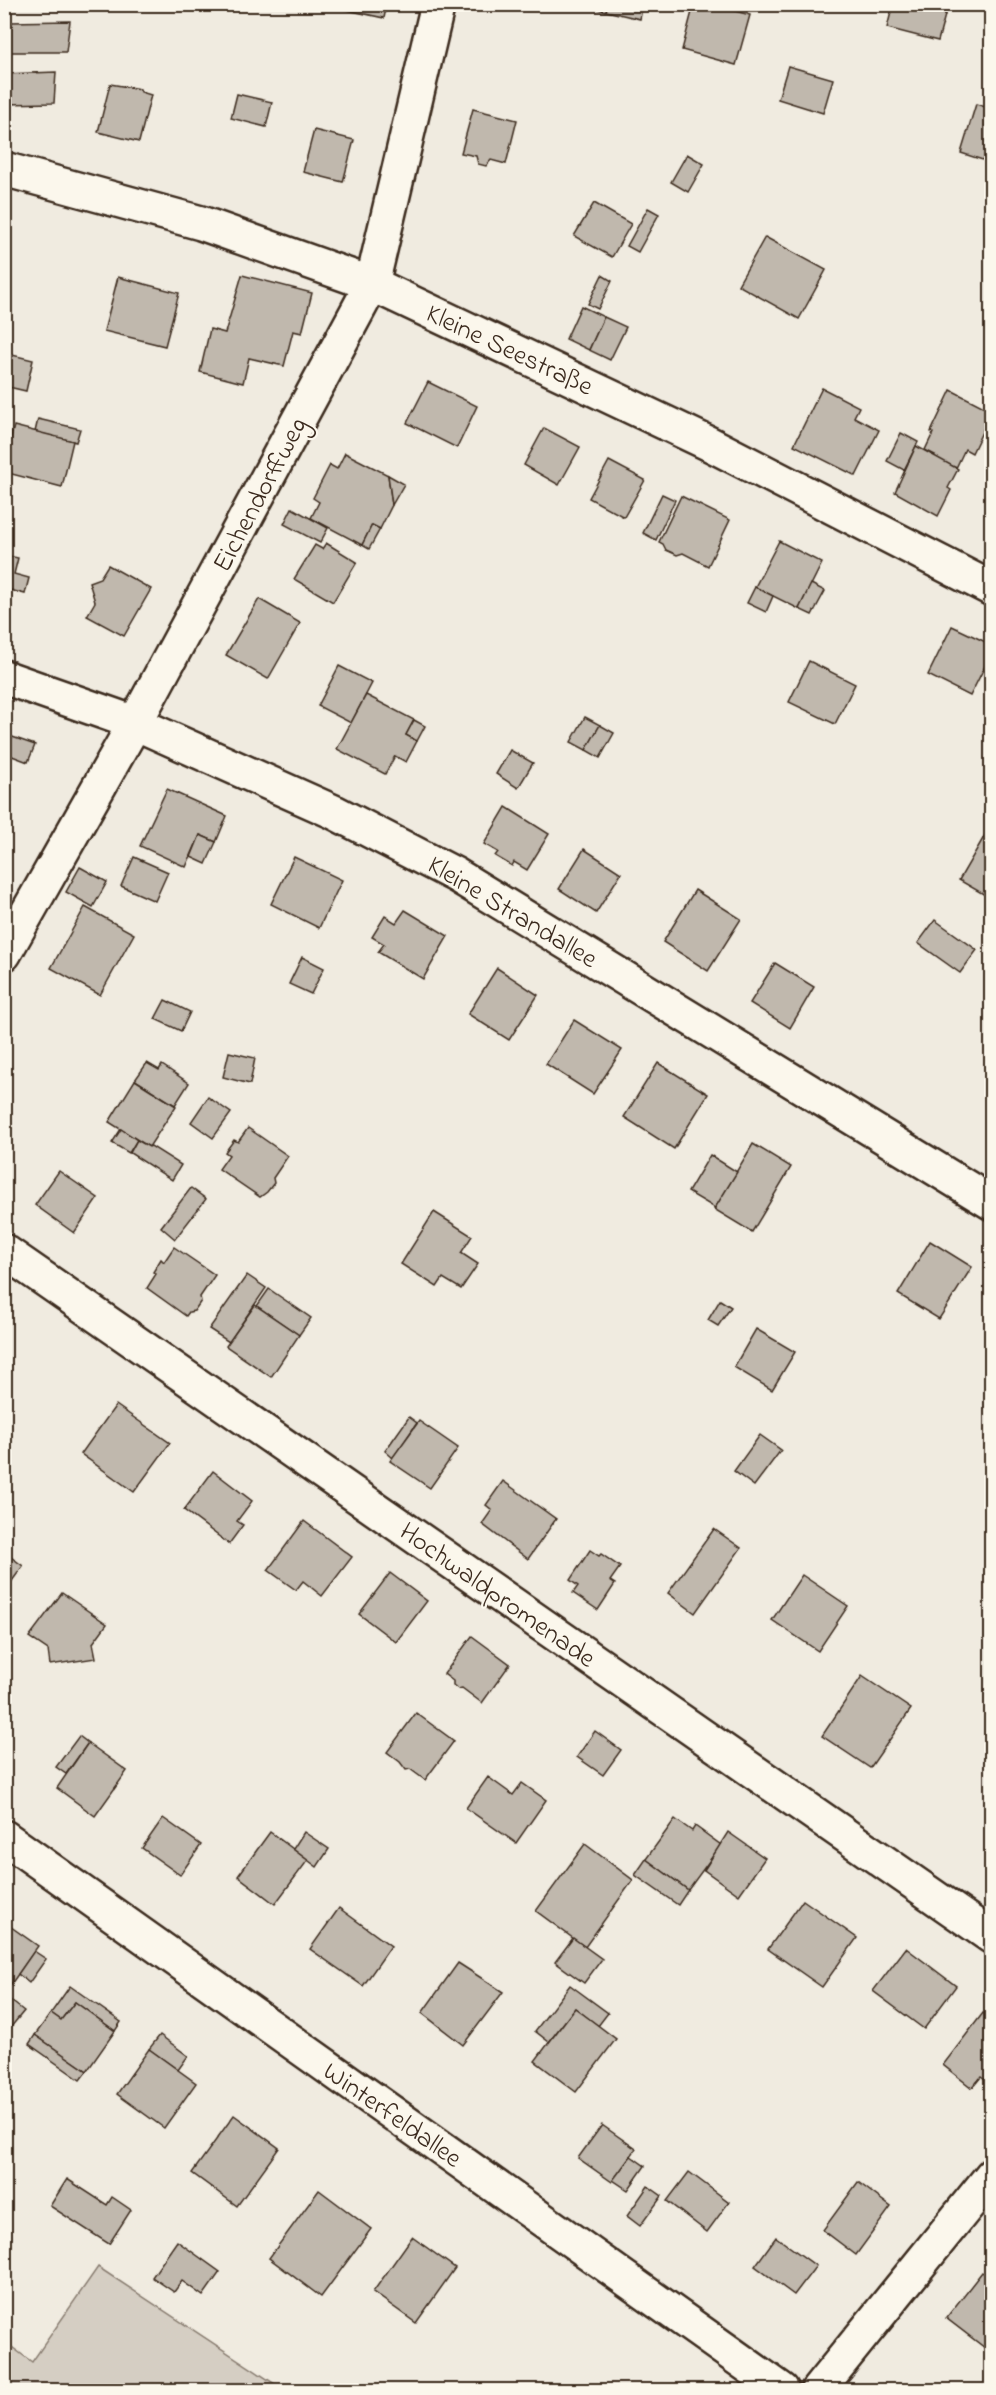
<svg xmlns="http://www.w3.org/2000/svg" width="996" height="2395" font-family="'Indie Flower',sans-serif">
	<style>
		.green { fill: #d5cec3; stroke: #887c70; stroke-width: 1.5 }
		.building { fill: #c0b8ad; stroke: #3b2a1e; stroke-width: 1.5 }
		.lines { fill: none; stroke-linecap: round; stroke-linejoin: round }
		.street-casing { stroke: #3b2a1e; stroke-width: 38 }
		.street { stroke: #fbf7ec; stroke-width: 33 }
		.labels { text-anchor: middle; stroke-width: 4.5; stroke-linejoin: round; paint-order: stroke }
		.street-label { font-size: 27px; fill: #3b2a1e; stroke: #fbf7ec }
	</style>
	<rect width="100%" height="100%" fill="#f0ebe0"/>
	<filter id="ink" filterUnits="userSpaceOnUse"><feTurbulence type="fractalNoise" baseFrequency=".0167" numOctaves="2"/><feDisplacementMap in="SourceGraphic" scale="12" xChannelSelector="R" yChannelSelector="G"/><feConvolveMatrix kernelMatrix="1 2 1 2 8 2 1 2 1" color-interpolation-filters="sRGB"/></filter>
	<g filter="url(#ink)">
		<polygon class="green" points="98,2267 284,2390 5,2390 5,2342 32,2362"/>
		<g class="building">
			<polygon points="343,4 387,4 384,18 342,9"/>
			<polygon points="577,4 608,4 606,11"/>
			<polygon points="608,4 643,4 640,19 606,11"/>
			<polygon points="694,4 709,4 750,15 736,65 682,50"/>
			<polygon points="893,4 948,4 938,41 887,28"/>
			<polygon points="70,21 66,52 8,52 10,22"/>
			<polygon points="788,66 833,79 823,113 778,99"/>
			<polygon points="56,72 54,103 4,104 4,74"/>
			<polygon points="110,84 140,89 141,92 151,95 139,142 98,132"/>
			<polygon points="237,94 272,102 266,127 231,118"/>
			<polygon points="976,104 992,109 992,163 961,153"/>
			<polygon points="473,109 517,120 506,164 491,160 486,166 478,164 476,156 461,153"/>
			<polygon points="314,130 354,140 343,182 303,172"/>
			<polygon points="687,154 704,164 688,192 671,182"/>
			<polygon points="594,203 631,224 612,257 574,236"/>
			<polygon points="648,208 659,214 638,252 627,246"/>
			<polygon points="765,237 826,270 799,319 738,285"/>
			<polygon points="242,275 312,293 302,333 293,331 284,366 249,358 243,383 200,372 210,329 225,333"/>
			<polygon points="602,275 612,281 598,309 588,304"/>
			<polygon points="118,277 179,293 165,346 104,331"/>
			<polygon points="581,306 604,317 589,350 566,339"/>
			<polygon points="604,317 626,327 610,360 589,350"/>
			<polygon points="4,353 33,360 26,391 4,386"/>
			<polygon points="428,382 477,406 457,448 407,423"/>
			<polygon points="822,388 859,407 854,417 879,430 856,476 794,445"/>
			<polygon points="951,390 992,411 972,453 965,449 956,468 933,457 935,455 925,450 933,433 931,432"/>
			<polygon points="38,419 80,429 76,442 35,432"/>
			<polygon points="14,426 73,441 62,487 4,472 4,462"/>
			<polygon points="544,428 580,447 559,485 524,465"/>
			<polygon points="901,433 918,442 904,470 887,461"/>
			<polygon points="916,446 958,469 948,488 951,490 938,516 895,492"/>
			<polygon points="345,453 388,475 392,505 380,529 372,525 362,545 311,518 319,502 313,498 330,465 337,469"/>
			<polygon points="609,461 645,480 624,517 589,498"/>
			<polygon points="388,475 404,484 392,505"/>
			<polygon points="662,494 675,500 656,540 643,533"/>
			<polygon points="681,496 730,520 708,566 683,553 677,555 666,550 663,544 659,542"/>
			<polygon points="292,508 328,528 320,543 284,524"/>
			<polygon points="372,525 380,529 369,549 362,545"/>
			<polygon points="779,541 822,563 799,609 755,587"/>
			<polygon points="326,543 357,562 333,602 294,579 315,545 322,549"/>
			<polygon points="4,555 18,558 14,574 29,578 25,594 10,590 4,609"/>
			<polygon points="108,565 151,589 124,636 87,616 95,602 89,582 100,578"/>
			<polygon points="811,584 825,591 812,615 799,609"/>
			<polygon points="755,587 773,596 766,612 747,603"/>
			<polygon points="259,599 300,623 268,679 226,655"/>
			<polygon points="952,626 992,645 992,652 970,696 928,675"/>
			<polygon points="809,661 855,684 835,724 789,702"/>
			<polygon points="339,666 372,683 351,723 318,706"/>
			<polygon points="366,695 414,720 406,735 417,741 406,762 395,756 385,774 337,749"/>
			<polygon points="585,717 600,725 586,750 571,742"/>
			<polygon points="414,720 425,726 417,741 406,735"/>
			<polygon points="600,725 614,733 600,758 586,750"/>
			<polygon points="4,734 35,745 28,762 4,753"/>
			<polygon points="510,750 533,763 518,788 496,774"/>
			<polygon points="4,753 12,756 4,777"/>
			<polygon points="167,789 227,816 216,842 200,835 186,867 140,846"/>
			<polygon points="506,807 549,834 527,870 514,862 512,866 495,856 498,852 484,844"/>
			<polygon points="992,823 992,899 959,880"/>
			<polygon points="200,835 216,842 206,864 191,857"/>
			<polygon points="584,849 621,873 596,913 559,889"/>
			<polygon points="134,857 168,872 155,901 121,886"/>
			<polygon points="294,857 342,880 319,928 271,904"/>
			<polygon points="80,867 107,882 93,907 66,892"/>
			<polygon points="695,890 741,919 708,971 663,942"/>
			<polygon points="85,907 134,934 100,995 51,968"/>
			<polygon points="405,910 448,936 423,979 378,952 384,944 372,937 385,916 396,923"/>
			<polygon points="935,920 977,950 960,973 918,943"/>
			<polygon points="302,957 324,968 311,994 289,984"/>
			<polygon points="775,963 814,987 790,1028 750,1003"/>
			<polygon points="497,968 538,995 509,1040 468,1014"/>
			<polygon points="165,1000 190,1012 181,1031 155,1019"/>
			<polygon points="574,1020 622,1050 593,1094 546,1064"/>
			<polygon points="229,1052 255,1058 250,1084 223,1077"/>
			<polygon points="147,1063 159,1070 162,1065 189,1083 175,1105 135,1080"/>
			<polygon points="658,1063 708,1094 674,1149 624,1117"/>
			<polygon points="135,1080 176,1106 149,1147 109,1122"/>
			<polygon points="208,1097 231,1113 213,1138 191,1122"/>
			<polygon points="248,1128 288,1156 273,1178 274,1183 267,1192 260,1197 219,1169 229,1155 225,1152 234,1140 238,1142"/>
			<polygon points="121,1129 137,1140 129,1153 112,1143"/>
			<polygon points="137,1140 149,1147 151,1146 181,1165 172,1180 130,1153"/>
			<polygon points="753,1144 791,1167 752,1232 714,1209"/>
			<polygon points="710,1155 737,1172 715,1208 688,1192"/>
			<polygon points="59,1171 98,1198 74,1233 35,1205"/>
			<polygon points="191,1188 206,1199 175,1239 161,1227"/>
			<polygon points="434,1212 472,1236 461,1253 478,1264 461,1289 443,1278 437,1287 401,1264"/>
			<polygon points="930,1241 972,1267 939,1319 898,1294"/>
			<polygon points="174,1247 215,1275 200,1297 201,1301 194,1311 189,1312 186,1316 147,1288 156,1274 153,1272 161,1259 164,1262"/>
			<polygon points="247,1275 266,1288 229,1342 209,1329"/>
			<polygon points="269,1289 311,1318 299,1335 257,1306"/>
			<polygon points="720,1300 731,1307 718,1326 708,1320"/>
			<polygon points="255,1305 299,1335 271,1377 226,1346"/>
			<polygon points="756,1329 795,1352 772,1390 734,1367"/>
			<polygon points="116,1405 170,1443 134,1492 81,1454"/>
			<polygon points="409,1417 417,1423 393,1458 385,1451"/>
			<polygon points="419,1421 458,1448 430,1488 390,1461"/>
			<polygon points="760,1435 781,1450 754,1486 734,1471"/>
			<polygon points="213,1471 252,1501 237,1521 243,1525 229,1544 184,1510"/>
			<polygon points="503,1481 556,1519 528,1559 482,1524 492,1510 486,1505"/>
			<polygon points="304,1521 352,1557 322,1596 303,1581 296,1590 268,1570"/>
			<polygon points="714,1529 741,1548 695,1613 668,1593"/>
			<polygon points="590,1550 599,1556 601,1554 620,1567 610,1581 615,1584 598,1610 573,1593 578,1586 570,1580"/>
			<polygon points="4,1552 23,1566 4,1592"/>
			<polygon points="390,1573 427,1601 396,1642 359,1614"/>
			<polygon points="802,1575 848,1606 818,1651 772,1620"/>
			<polygon points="62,1593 107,1624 93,1643 96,1658 50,1665 48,1650 29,1637"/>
			<polygon points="472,1636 510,1664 482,1703 462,1688 458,1689 453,1685 453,1681 444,1674"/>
			<polygon points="862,1676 911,1709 870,1768 822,1736"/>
			<polygon points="416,1713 454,1741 425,1780 410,1769 406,1770 400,1762 387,1752"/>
			<polygon points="595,1731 621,1750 603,1775 577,1757"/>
			<polygon points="79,1736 88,1743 66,1774 56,1767"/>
			<polygon points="88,1743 127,1771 95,1816 57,1788"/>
			<polygon points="488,1777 513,1795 522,1783 546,1800 516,1843 466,1808"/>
			<polygon points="163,1818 201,1845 180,1875 142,1848"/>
			<polygon points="675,1819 692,1831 695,1826 721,1845 688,1890 646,1859"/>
			<polygon points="270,1832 308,1860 275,1904 238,1876"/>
			<polygon points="304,1832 329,1849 317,1867 293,1849"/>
			<polygon points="728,1832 765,1858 739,1895 704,1870"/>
			<polygon points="585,1844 633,1880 585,1947 536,1911"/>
			<polygon points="646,1859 688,1890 678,1905 635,1875"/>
			<polygon points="803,1900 857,1938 822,1987 768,1949"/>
			<polygon points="339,1908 391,1946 363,1986 310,1949"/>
			<polygon points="4,1922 38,1946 9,1987 4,1984"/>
			<polygon points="573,1938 602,1959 584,1983 555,1962"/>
			<polygon points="906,1948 956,1986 924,2029 873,1991"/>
			<polygon points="34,1951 46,1959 29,1983 18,1974"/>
			<polygon points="458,1963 503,1992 463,2045 422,2013"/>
			<polygon points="570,1985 608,2013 598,2026 575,2008 549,2042 535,2031"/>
			<polygon points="70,1986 121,2022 115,2031 75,2002 61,2020 51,2013"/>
			<polygon points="6,1997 24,2011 6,2033 4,2031"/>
			<polygon points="75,2002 115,2031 87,2071 35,2035 51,2013 61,2020"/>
			<polygon points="575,2008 616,2039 576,2092 535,2061"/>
			<polygon points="983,2013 992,2020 992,2085 981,2077 972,2088 943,2065"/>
			<polygon points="35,2035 87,2071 80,2080 29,2044"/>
			<polygon points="160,2035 188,2056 178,2070 149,2049"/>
			<polygon points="149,2049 196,2083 164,2128 117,2094"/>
			<polygon points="234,2115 279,2148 237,2206 192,2173"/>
			<polygon points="602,2125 636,2149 612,2182 578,2158"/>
			<polygon points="631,2156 645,2166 628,2190 613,2180"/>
			<polygon points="689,2172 729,2202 707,2232 667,2201"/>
			<polygon points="67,2179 107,2205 112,2197 131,2210 109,2244 50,2206"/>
			<polygon points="858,2182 891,2207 856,2255 823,2230"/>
			<polygon points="648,2186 662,2196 640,2226 627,2216"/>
			<polygon points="319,2190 371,2229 321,2297 269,2258"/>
			<polygon points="412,2237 455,2268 416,2323 373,2292"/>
			<polygon points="776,2237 816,2266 794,2295 755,2266"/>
			<polygon points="177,2241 220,2272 203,2296 182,2281 174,2292 152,2277"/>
			<polygon points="982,2272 992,2279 992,2348 989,2351 946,2318"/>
		</g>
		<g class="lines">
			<defs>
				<g id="street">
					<polyline points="4,169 201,223 372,284 708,443 992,589"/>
					<polyline points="4,677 135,723 334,812 456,875 992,1203"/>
					<polyline points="4,954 135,723 372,284 438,4"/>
					<polyline points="4,1251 992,1937"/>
					<polyline points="4,1837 782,2390"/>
					<polyline points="818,2390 992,2175"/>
				</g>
			</defs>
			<use href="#street" class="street-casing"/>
			<use href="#street" class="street"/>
		</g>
	</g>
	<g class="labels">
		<g class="street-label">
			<text transform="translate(510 349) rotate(25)" y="9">Kleine Seestraße</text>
			<text transform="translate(259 494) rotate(-62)" y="9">Eichendorffweg</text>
			<text transform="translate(513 911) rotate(31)" y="9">Kleine Strandallee</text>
			<text transform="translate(498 1594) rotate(35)" y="9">Hochwaldpromenade</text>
			<text transform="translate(393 2114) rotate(35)" y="9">Winterfeldallee</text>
		</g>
	</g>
	<rect width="996" height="2395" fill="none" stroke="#fbf7ec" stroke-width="24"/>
	<rect x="12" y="12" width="972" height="2371" fill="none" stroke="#3b2a1e" stroke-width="2" filter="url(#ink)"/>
</svg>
